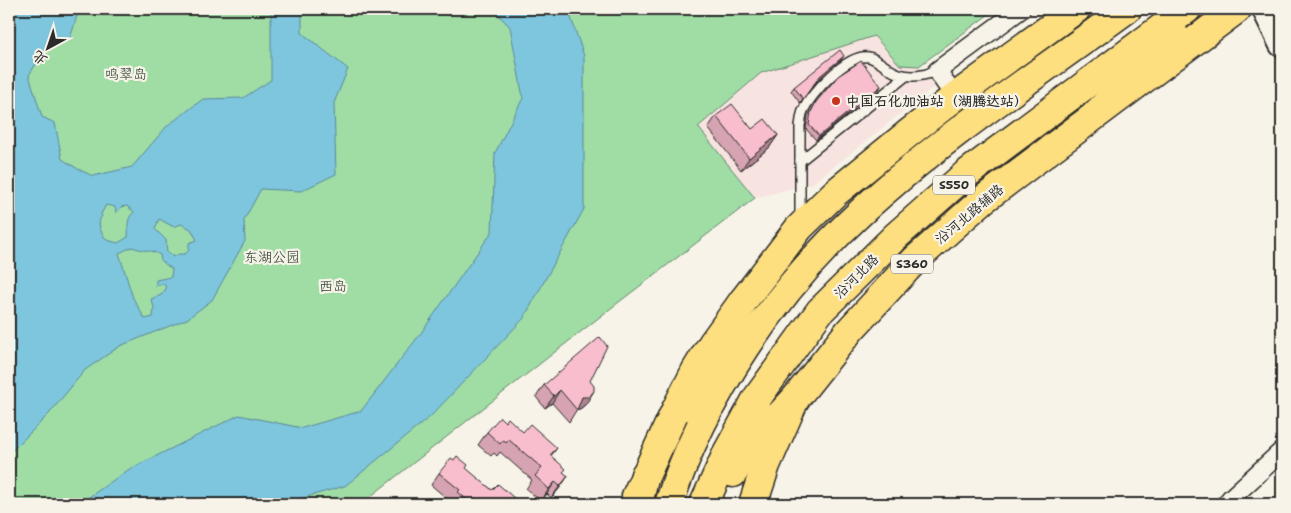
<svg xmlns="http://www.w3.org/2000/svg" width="1291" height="513" font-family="'Shantell Sans','LXGW WenKai TC',sans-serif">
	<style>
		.built { fill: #f7e3e0 }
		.green { fill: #9fdda5; stroke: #658468 }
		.water { fill: #7dc6de; stroke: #5c8896; fill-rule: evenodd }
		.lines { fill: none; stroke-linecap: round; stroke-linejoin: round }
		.lane-casing { stroke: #2b2b2b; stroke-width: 12 }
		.street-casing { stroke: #2b2b2b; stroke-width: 21 }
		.secondary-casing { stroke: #2b2b2b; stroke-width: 29 }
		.primary-casing { stroke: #2b2b2b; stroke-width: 31 }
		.highway-casing { stroke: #2b2b2b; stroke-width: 31 }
		.lane { stroke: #f7f3e8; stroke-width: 9 }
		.street { stroke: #f7f3e8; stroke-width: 18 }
		.secondary { stroke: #f7f3e8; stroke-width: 25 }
		.primary { stroke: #fddf80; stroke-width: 28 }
		.highway { stroke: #fddf80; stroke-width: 28 }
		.wall { fill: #d5a3b1; stroke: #2b2b2b }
		.shaded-wall { fill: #ae8590; stroke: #2b2b2b }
		.building { fill: #f8bece; stroke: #2b2b2b }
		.poi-dot { fill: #c8321e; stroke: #f7f3e8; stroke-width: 2 }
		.labels { text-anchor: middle; stroke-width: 4.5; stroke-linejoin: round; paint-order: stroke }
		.shield { fill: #f7f3e8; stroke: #686764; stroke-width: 1 }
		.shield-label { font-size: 12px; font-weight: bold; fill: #2b2b2b }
		.park-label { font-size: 14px; fill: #48584a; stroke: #f7f3e8 }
		.poi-label { font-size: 14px; font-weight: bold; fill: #2b2b2b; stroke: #f7f3e8; text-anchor: start }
		.street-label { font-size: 14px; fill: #2b2b2b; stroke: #f7f3e8 }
	</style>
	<rect width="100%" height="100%" fill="#f7f3e8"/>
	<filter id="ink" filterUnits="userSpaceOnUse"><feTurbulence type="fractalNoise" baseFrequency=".02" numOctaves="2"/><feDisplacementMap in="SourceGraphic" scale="10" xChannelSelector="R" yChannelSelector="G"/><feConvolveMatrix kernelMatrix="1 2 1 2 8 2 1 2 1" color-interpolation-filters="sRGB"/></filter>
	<g filter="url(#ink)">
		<polygon class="built" points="874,36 900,65 919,66 934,87 813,183 755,198 698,127 761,73"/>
		<polygon class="green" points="9,9 996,9 919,66 900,65 874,36 761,73 698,127 755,198 606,312 361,504 9,504"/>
		<g class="water">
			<path d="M9 9H79L70 39 47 47 29 75 42 117 55 123 62 159 78 169 93 176 132 167 167 126 203 99 243 98 271 80V9H302V33L348 69 334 103 336 174 301 191 261 189 244 220 245 241 212 300 187 319 120 346 85 370 49 414 9 454ZM106 205 115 207 116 213 121 207 127 206 134 212C125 220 129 227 128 237L118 243 107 240C101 233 96 223 102 216L101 214ZM159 219 174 227 181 224 191 229 197 240 189 243V250L185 254H179L173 257 171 254 167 253 166 240 155 229ZM132 247C142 251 153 250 160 255L161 261 172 269 171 277 156 280V286L164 283 166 289 161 295 151 299 154 307 153 317 145 319 133 298 119 253Z"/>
			<polygon points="493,9 568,9 584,56 584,209 524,318 431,416 345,486 281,504 79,504 128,470 239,415 302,428 361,411 421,333 492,232 495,153 523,98 510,27"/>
		</g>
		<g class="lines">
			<defs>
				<g id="lane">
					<polyline points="800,161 906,76"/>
					<path d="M800 218V126C801 121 801 115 803 111 811 93 848 53 869 57 876 59 883 65 889 69 904 79 920 77 937 71"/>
				</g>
				<g id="street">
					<polyline points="955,97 937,71 1021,9"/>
					<polyline points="1226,504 1231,498 1282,451"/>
				</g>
				<polyline id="secondary" points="1265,9 1282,44"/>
				<g id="primary">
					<polyline points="636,496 677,407 696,370 712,344 743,301 799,228 835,193 910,132 955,97 1076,9"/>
					<polyline points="753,504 766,465 795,399 850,330 915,260 984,199 1237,9"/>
				</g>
				<g id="highway">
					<polyline points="1096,114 1175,36"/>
					<polyline points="694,408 716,351 743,301"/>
					<polyline points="733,473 748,449 795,399"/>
					<polyline points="638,504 645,475"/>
					<path d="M669 504C703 397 777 289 860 213 942 137 1037 75 1127 9"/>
					<polyline points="704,504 728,451 757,398 820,311 896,236 965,175 1187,9"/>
				</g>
			</defs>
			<use href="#lane" class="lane-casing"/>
			<use href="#street" class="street-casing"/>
			<use href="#secondary" class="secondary-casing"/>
			<use href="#primary" class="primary-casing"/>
			<use href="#highway" class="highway-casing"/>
			<use href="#lane" class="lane"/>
			<use href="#street" class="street"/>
			<use href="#secondary" class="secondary"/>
			<use href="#primary" class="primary"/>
			<use href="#highway" class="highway"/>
		</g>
		<g class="wall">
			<polygon points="841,60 817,81 800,103 791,91 794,87"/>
			<polygon points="878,91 816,140 806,129 808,116 816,102"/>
			<polygon points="716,116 752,129 778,135 769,148 741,170 708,128"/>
			<polygon points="590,381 586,404 580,409 577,409 569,422 552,403 545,408 536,397 544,385"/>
			<polygon points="505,422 523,432 557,448 551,456 563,473 568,476 559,489 551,498 547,494 541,501 526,489 532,480 500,452 497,456 494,453 491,456 478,445 487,432"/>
			<polygon points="466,469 492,490 521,504 450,504 451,502 431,485 439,473"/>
		</g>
		<g class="shaded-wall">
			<polygon points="844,56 841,60 817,81 800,103 820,76"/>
			<polygon points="881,86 878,91 816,140 819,136"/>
			<polygon points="778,135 769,148 741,170 749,158"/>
			<polygon points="560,390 552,403 545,408 554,396"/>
			<polygon points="594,391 586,404 580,409 577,409 582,397"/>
			<polygon points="568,476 559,489 551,498 560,486"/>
			<polygon points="555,482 547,494 541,501 549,489"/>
		</g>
		<g class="building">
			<polygon points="840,50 844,56 820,76 803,99 794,87"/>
			<polygon points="861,61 881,86 819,136 809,125 811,112 816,102 838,76"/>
			<polygon points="732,104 752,129 765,119 778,135 749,158 716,116"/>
			<polygon points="600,337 607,346 590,381 594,386 594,391 589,397 582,397 577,410 560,390 554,396 544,385"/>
			<polygon points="500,417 505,422 508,418 523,432 530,424 557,448 550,455 566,469 563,472 568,476 560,486 555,482 549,489 535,476 542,468 509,440 506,443 503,440 500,444 487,432"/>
			<polygon points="457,456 468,465 466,468 492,490 498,484 521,504 480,504 476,501 473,504 472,504 458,492 460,490 439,473 451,458 454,460"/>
			<polygon points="398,500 404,504 395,504"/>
			<polygon points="407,501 411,504 404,504"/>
		</g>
	</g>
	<circle class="poi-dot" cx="836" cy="101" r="5"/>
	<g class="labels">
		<g class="shield">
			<rect x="933" y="175.5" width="42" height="19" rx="4"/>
			<rect x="891" y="254.5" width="42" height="19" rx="4"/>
		</g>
		<g class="shield-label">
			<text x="954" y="189">S550</text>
			<text x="912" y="268">S360</text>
		</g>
		<g class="park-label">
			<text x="126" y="79">鸣翠岛</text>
			<text x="272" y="262">东湖公园</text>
			<text x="333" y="291">西岛</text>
		</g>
		<g class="poi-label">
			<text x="846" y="106">中国石化加油站（湖腾达站）</text>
		</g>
		<g class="street-label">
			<text transform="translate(969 214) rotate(-40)" y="5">沿河北路辅路</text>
			<text transform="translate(856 276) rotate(-45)" y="5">沿河北路</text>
		</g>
	</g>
	<rect width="1291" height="513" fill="none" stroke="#f7f3e8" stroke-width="30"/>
	<rect x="15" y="15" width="1261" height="483" fill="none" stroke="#2b2b2b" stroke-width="2" filter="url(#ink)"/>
	<g transform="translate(48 48) rotate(220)" stroke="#f7f3e8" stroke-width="4" paint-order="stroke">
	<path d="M0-4L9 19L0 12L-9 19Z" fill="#2b2b2b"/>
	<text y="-8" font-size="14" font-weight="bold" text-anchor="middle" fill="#2b2b2b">北</text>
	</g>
</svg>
